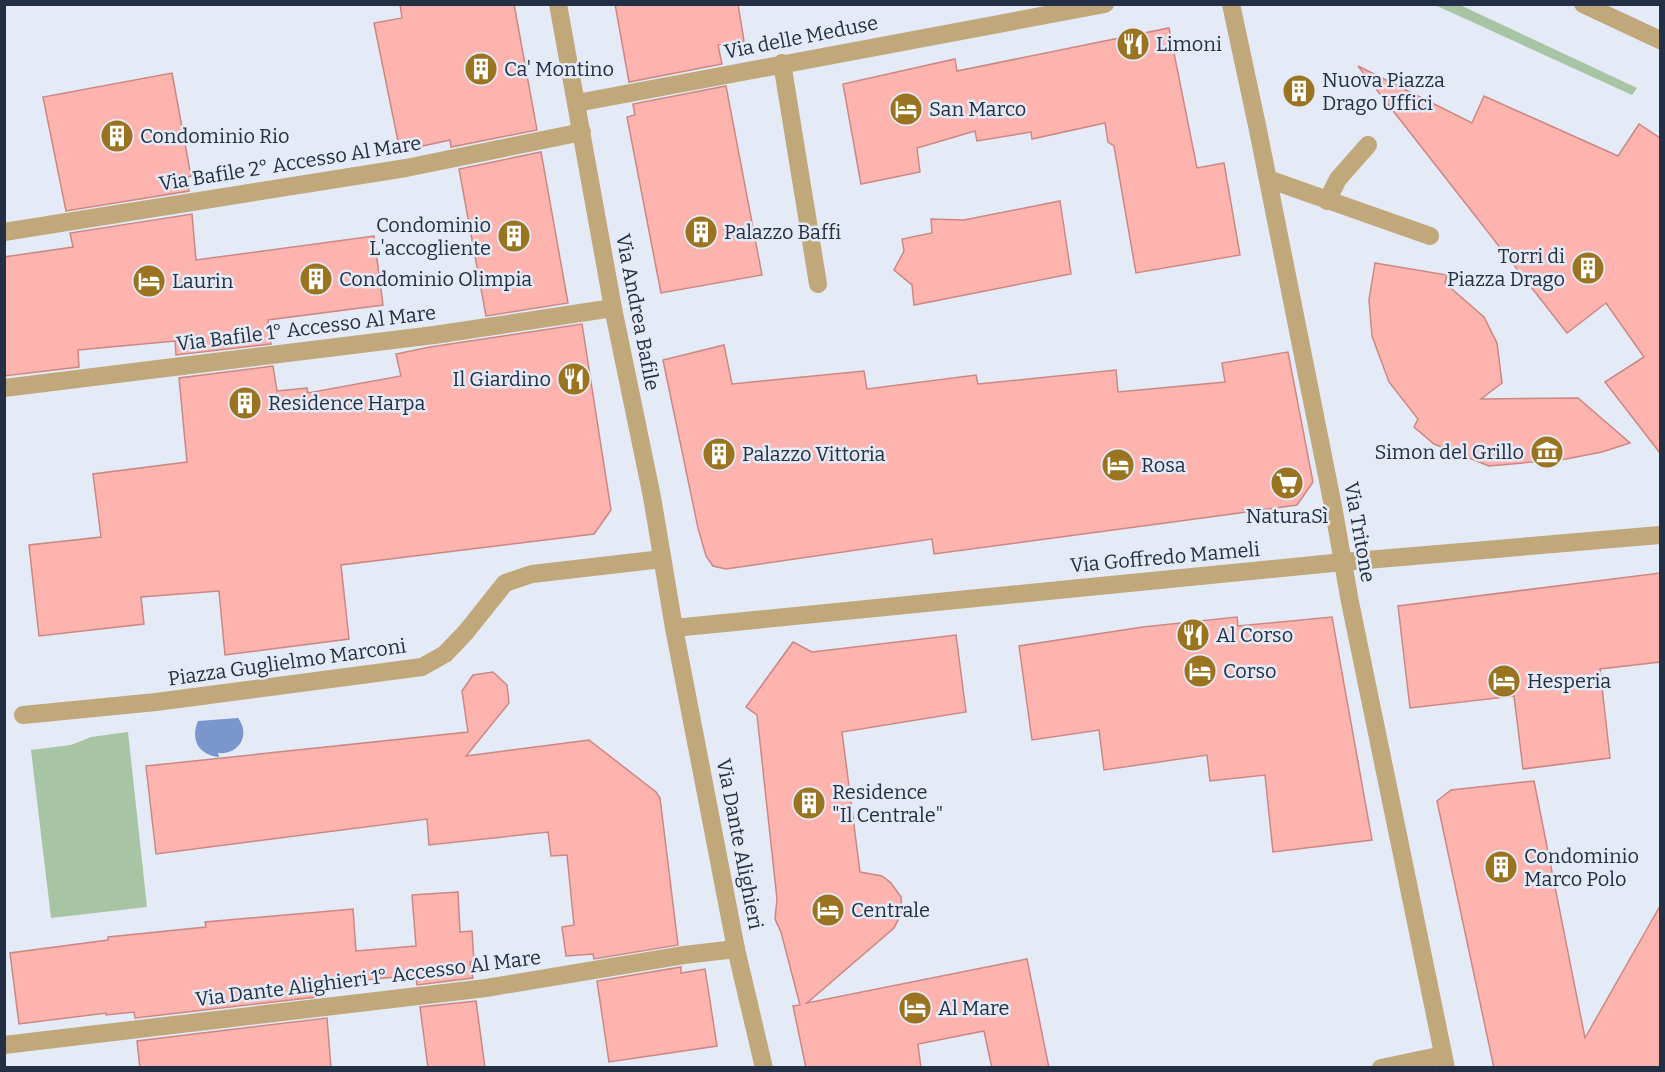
<svg xmlns="http://www.w3.org/2000/svg" width="1665" height="1072" font-family="Bitter,serif">
	<style>
		.green { fill: #a7c5a4 }
		.water { fill: #7a96cd }
		.building { fill: #fdb4af; stroke: #cd8783; stroke-width: 1.5 }
		.lines { fill: none; stroke-linecap: round; stroke-linejoin: round }
		.minor { stroke: #c0a87b; stroke-width: 18 }
		.labels { text-anchor: middle; stroke-width: 5; stroke-linejoin: round; paint-order: stroke }
		.street-label { font-size: 20px; fill: #232f45; stroke: #e4eaf6 }
		.poi-label { font-size: 20px; fill: #232f45; stroke: #e4eaf6; text-anchor: start }
	</style>
	<rect width="100%" height="100%" fill="#e4eaf6"/>
	<g class="green">
		<polygon points="1435,5 1460,5 1637,88 1632,95"/>
		<polygon points="128,732 147,907 51,918 31,750 71,745 91,737"/>
	</g>
	<path class="water" d="M238 718C251 735 239 755 218 753L219 757C199 755 190 740 198 721Z"/>
	<g class="building">
		<polygon points="400,4 514,4 537,130 451,147 450,140 400,151 374,23 402,18"/>
		<polygon points="615,4 738,4 744,41 718,45 722,64 629,82"/>
		<polygon points="1169,28 1197,168 1224,163 1240,255 1136,273 1114,146 1108,142 1105,123 1032,139 1031,132 977,141 975,131 917,148 920,172 861,184 843,84 955,59 957,71"/>
		<polygon points="1358,66 1472,123 1484,96 1618,156 1639,124 1660,138 1660,453 1605,382 1644,357 1606,303 1567,333"/>
		<polygon points="172,73 191,176 188,177 189,191 66,211 43,97"/>
		<polygon points="726,86 762,275 661,293 627,117 635,115 633,104"/>
		<polygon points="541,152 568,303 486,316 459,169"/>
		<polygon points="1060,201 1071,274 914,305 912,285 894,270 904,251 902,239 932,233 931,219 964,220"/>
		<polygon points="192,214 196,260 374,236 383,305 268,320 271,344 176,355 175,341 78,350 79,367 4,376 4,257 73,247 70,233"/>
		<polygon points="1375,263 1447,275 1445,283 1484,317 1497,343 1502,383 1481,399 1578,398 1630,443 1602,452 1566,459 1489,466 1434,444 1414,427 1418,419 1389,382 1372,336 1369,300"/>
		<polygon points="582,324 611,510 594,534 341,565 349,639 225,655 219,591 141,597 144,624 39,636 29,545 101,537 93,474 187,462 179,378 273,366 277,391 307,388 308,393 401,376 396,354 430,347"/>
		<polygon points="724,345 732,384 864,371 867,389 976,375 978,384 1116,370 1118,392 1225,382 1222,363 1288,352 1313,482 1297,505 1210,517 934,554 932,539 726,569 713,566 706,556 698,528 663,360"/>
		<polygon points="1660,573 1660,662 1600,669 1610,758 1523,769 1514,696 1410,708 1398,606"/>
		<polygon points="1237,617 1238,626 1332,617 1372,840 1273,852 1265,775 1210,781 1207,755 1104,770 1099,730 1032,740 1019,646 1143,627"/>
		<polygon points="956,635 966,712 842,732 860,872 882,876 891,883 901,897 902,912 894,928 807,1003 1027,959 1049,1068 992,1068 984,1031 918,1044 921,1068 806,1068 793,1006 800,1005 781,932 775,919 777,899 757,715 746,707 793,642 812,652"/>
		<polygon points="493,672 507,685 509,703 466,756 589,740 656,792 660,798 678,945 594,959 593,954 566,956 562,927 574,925 567,855 551,856 548,832 429,845 427,819 156,854 146,766 468,732 462,691 473,675"/>
		<polygon points="1534,781 1585,1038 1660,906 1660,1068 1494,1068 1437,801 1451,790"/>
		<polygon points="458,892 460,932 472,931 474,961 470,962 473,978 417,985 416,975 324,984 325,996 135,1018 134,1012 106,1015 106,1013 19,1024 10,953 108,940 108,937 206,927 205,922 353,909 356,951 416,946 412,895"/>
		<polygon points="681,967 681,973 705,969 717,1046 609,1062 597,981"/>
		<polygon points="476,1001 485,1068 428,1068 420,1007"/>
		<polygon points="327,1018 331,1068 140,1068 137,1041"/>
	</g>
	<g class="lines">
		<g class="minor">
			<polyline points="558,4 613,308 652,497 674,628 736,949 764,1068"/>
			<polyline points="1231,4 1258,130 1333,506 1350,602 1446,1068"/>
			<polyline points="1583,4 1660,40"/>
			<polyline points="782,63 818,284"/>
			<polyline points="577,103 1105,4"/>
			<polyline points="1268,179 1430,236"/>
			<polyline points="1327,201 1338,179 1368,145"/>
			<polyline points="4,232 406,168 582,132"/>
			<polyline points="4,388 434,335 613,308"/>
			<polyline points="674,628 1343,562 1660,535"/>
			<polyline points="23,715 156,702 422,667 445,654 466,632 505,583 532,574 662,559"/>
			<polyline points="4,1045 486,988 684,955 736,949"/>
			<polyline points="1381,1068 1443,1055"/>
		</g>
	</g>
	<defs>
		<symbol id="restaurant-disc" viewBox="-11 -11 22 22"><circle r="9.5" fill="#9a7420" stroke="#e4eaf6"/><path d="M-5-6h1v4h1v-4h1v4h1v-4h1v5L-1.5 .5V6h-2V.5L-5-1ZM5-6V6H3V1.5H1.5Q1.5-4 5-6Z" fill="#fff"/></symbol>
		<symbol id="building-disc" viewBox="-11 -11 22 22"><circle r="9.5" fill="#9a7420" stroke="#e4eaf6"/><path d="M-4-6H4V6H1V3H-1V6H-4ZM-2.5-4.3h1.7v1.8h-1.7ZM.8-4.3h1.7v1.8H.8ZM-2.5-1h1.7V.8h-1.7ZM.8-1h1.7V.8H.8Z" fill="#fff"/></symbol>
		<symbol id="hotel-disc" viewBox="-11 -11 22 22"><circle r="9.5" fill="#9a7420" stroke="#e4eaf6"/><path d="M-6-4.5h1.5V1H6V5H4.5V3h-9V5H-6ZM-4 0a1.8 1.8 0 1 1 3.6 0ZM.5 0V-2.5h3Q6-2.5 6 0Z" fill="#fff"/></symbol>
		<symbol id="museum-disc" viewBox="-11 -11 22 22"><circle r="9.5" fill="#9a7420" stroke="#e4eaf6"/><path d="M0-6L6-3V-2H-6V-3ZM-5-1h2V3h-2ZM-1-1h2V3h-2ZM3-1h2V3H3ZM-6 4H6V6H-6Z" fill="#fff"/></symbol>
		<symbol id="supermarket-disc" viewBox="-11 -11 22 22"><circle r="9.5" fill="#9a7420" stroke="#e4eaf6"/><path d="M-6-5.5h2.5l.6 2H6L4.5 2H-2.5L-4.4-4H-6ZM-1.5 3.2a1.3 1.3 0 1 0 .1 0ZM3 3.2a1.3 1.3 0 1 0 .1 0Z" fill="#fff"/></symbol>
	</defs>
	<g fill-rule="evenodd">
		<use href="#restaurant-disc" x="1114" y="25" width="38" height="38"/>
		<use href="#building-disc" x="462" y="50" width="38" height="38"/>
		<use href="#building-disc" x="1280" y="72" width="38" height="38"/>
		<use href="#hotel-disc" x="887" y="90" width="38" height="38"/>
		<use href="#building-disc" x="98" y="117" width="38" height="38"/>
		<use href="#building-disc" x="682" y="213" width="38" height="38"/>
		<use href="#building-disc" x="495" y="217" width="38" height="38"/>
		<use href="#building-disc" x="1569" y="249" width="38" height="38"/>
		<use href="#building-disc" x="297" y="260" width="38" height="38"/>
		<use href="#hotel-disc" x="130" y="262" width="38" height="38"/>
		<use href="#restaurant-disc" x="555" y="360" width="38" height="38"/>
		<use href="#building-disc" x="226" y="384" width="38" height="38"/>
		<use href="#museum-disc" x="1528" y="433" width="38" height="38"/>
		<use href="#building-disc" x="700" y="435" width="38" height="38"/>
		<use href="#hotel-disc" x="1099" y="446" width="38" height="38"/>
		<use href="#supermarket-disc" x="1268" y="464" width="38" height="38"/>
		<use href="#restaurant-disc" x="1174" y="616" width="38" height="38"/>
		<use href="#hotel-disc" x="1181" y="652" width="38" height="38"/>
		<use href="#hotel-disc" x="1485" y="662" width="38" height="38"/>
		<use href="#building-disc" x="790" y="784" width="38" height="38"/>
		<use href="#building-disc" x="1482" y="848" width="38" height="38"/>
		<use href="#hotel-disc" x="809" y="891" width="38" height="38"/>
		<use href="#hotel-disc" x="896" y="989" width="38" height="38"/>
	</g>
	<g class="labels">
		<g class="street-label">
			<text transform="translate(801 37) rotate(-11)" y="7">Via delle Meduse</text>
			<text transform="translate(290 163) rotate(-9)" y="7">Via Bafile 2° Accesso Al Mare</text>
			<text transform="translate(638 312) rotate(79)" y="7">Via Andrea Bafile</text>
			<text transform="translate(306 328) rotate(-7)" y="7">Via Bafile 1° Accesso Al Mare</text>
			<text transform="translate(1360 532) rotate(80)" y="7">Via Tritone</text>
			<text transform="translate(1165 557) rotate(-5)" y="7">Via Goffredo Mameli</text>
			<text transform="translate(287 662) rotate(-8)" y="7">Piazza Guglielmo Marconi</text>
			<text transform="translate(740 844) rotate(79)" y="7">Via Dante Alighieri</text>
			<text transform="translate(368 978) rotate(-7)" y="7">Via Dante Alighieri 1° Accesso Al Mare</text>
		</g>
		<g class="poi-label">
			<text x="1156" y="51">Limoni</text>
			<text x="504" y="76">Ca' Montino</text>
			<text x="1322" y="87">Nuova Piazza<tspan x="1322" dy="23">Drago Uffici</tspan></text>
			<text x="929" y="116">San Marco</text>
			<text x="140" y="143">Condominio Rio</text>
			<text x="491" y="232" text-anchor="end">Condominio<tspan x="491" dy="23">L'accogliente</tspan></text>
			<text x="724" y="239">Palazzo Baffi</text>
			<text x="1565" y="263" text-anchor="end">Torri di<tspan x="1565" dy="23">Piazza Drago</tspan></text>
			<text x="339" y="286">Condominio Olimpia</text>
			<text x="172" y="288">Laurin</text>
			<text x="551" y="386" text-anchor="end">Il Giardino</text>
			<text x="268" y="410">Residence Harpa</text>
			<text x="1524" y="459" text-anchor="end">Simon del Grillo</text>
			<text x="742" y="461">Palazzo Vittoria</text>
			<text x="1141" y="472">Rosa</text>
			<text x="1287" y="523" text-anchor="middle">NaturaSì</text>
			<text x="1216" y="642">Al Corso</text>
			<text x="1223" y="678">Corso</text>
			<text x="1527" y="688">Hesperia</text>
			<text x="832" y="799">Residence<tspan x="832" dy="23">"Il Centrale"</tspan></text>
			<text x="1524" y="863">Condominio<tspan x="1524" dy="23">Marco Polo</tspan></text>
			<text x="851" y="917">Centrale</text>
			<text x="938" y="1015">Al Mare</text>
		</g>
	</g>
	<rect width="1665" height="1072" fill="none" stroke="#232f45" stroke-width="12"/>
</svg>
